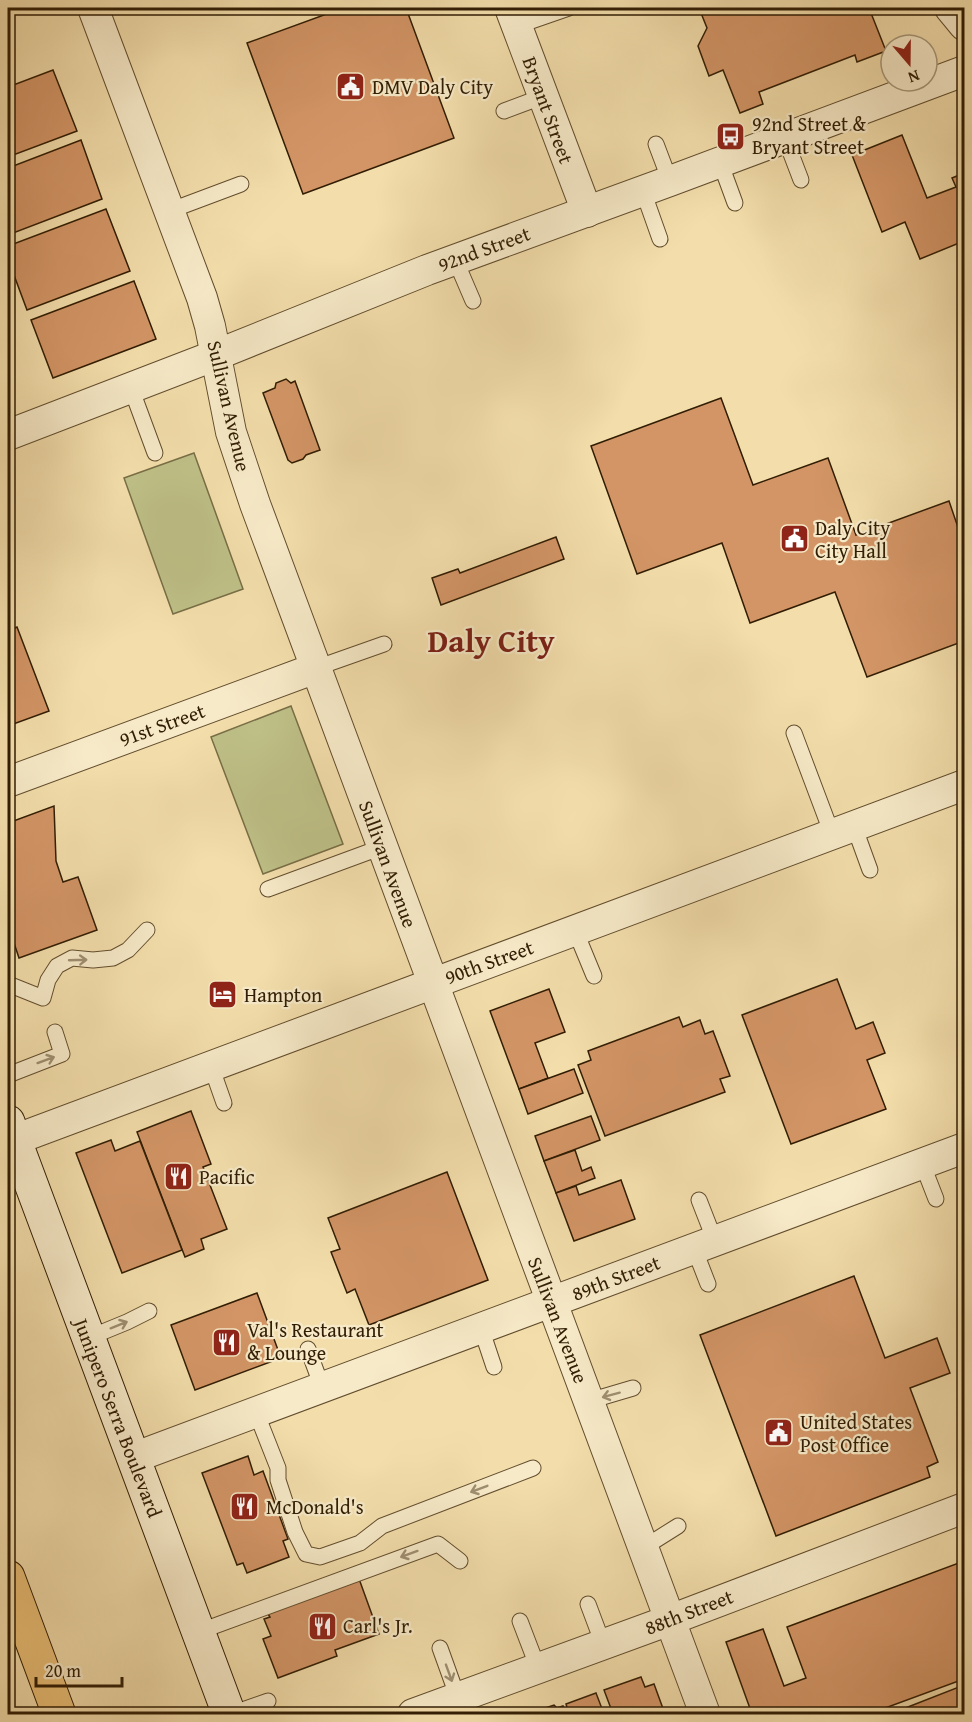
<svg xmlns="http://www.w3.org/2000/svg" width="972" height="1722" font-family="'Gentium Book Plus',serif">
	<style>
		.green { fill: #bec087; stroke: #786e46; stroke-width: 1.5 }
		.building { fill: #d39566; stroke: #311d04; stroke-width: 1.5 }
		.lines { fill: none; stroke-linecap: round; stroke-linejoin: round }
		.lane-casing { stroke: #624d2e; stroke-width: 17 }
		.street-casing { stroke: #624d2e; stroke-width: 32 }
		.secondary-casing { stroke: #311d04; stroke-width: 35 }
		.highway-casing { stroke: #311d04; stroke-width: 35 }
		.lane { stroke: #f7eac8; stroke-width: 15 }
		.street { stroke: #f7eac8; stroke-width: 30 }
		.secondary { stroke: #f7eac8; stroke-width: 33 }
		.highway { stroke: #eabf76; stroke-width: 33 }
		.oneway { stroke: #9e8e70 }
		.labels { text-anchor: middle; stroke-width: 4.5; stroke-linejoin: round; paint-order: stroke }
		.poi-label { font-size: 20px; fill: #311d04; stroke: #f7eac8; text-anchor: start }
		.street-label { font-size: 20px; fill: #311d04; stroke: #f7eac8 }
		.town-label { font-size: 32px; font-weight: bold; fill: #7a1f14; stroke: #f7eac8 }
	</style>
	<rect width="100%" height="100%" fill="#f3deab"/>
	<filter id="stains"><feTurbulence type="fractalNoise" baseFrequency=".00333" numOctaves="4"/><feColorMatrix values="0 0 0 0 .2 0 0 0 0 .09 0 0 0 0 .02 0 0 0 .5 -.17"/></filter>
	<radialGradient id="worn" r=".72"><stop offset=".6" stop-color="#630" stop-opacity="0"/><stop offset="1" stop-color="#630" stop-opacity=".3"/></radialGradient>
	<g class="green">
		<polygon points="194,453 243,589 173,614 124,478"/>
		<polygon points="291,706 343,844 263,874 211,737"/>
	</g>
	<g class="building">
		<polygon points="343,8 406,8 454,138 303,194 247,43"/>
		<polygon points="699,8 869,8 886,51 857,62 855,55 759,92 763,104 740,113 723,70 709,76 698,46 707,28"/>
		<polygon points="53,70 77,131 8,157 8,87"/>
		<polygon points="902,135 927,198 956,187 952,178 964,173 964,241 920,259 905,222 882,232 852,155"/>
		<polygon points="81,140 102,199 8,235 8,168"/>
		<polygon points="106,209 130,271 27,310 8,259 8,246"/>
		<polygon points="134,281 156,339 53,378 31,320"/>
		<polygon points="286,379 291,383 295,381 320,450 306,455 303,459 292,463 288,460 263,393 275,388 276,383"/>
		<polygon points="721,398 753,485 828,458 856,535 949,501 964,545 964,641 867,677 835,592 750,623 722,543 637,574 591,446"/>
		<polygon points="556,537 564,559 441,605 432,578 458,569 460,573"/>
		<polygon points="17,627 49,711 8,726 8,631"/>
		<polygon points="54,806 56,861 63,882 78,877 97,930 19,958 8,925 8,823"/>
		<polygon points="837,979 856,1029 873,1022 885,1053 867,1060 886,1109 791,1144 742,1015"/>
		<polygon points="549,989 565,1032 535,1043 548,1078 519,1089 490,1011"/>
		<polygon points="679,1017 683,1027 700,1020 705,1034 713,1031 730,1076 720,1079 725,1092 605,1136 578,1065 591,1060 588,1051"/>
		<polygon points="574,1069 583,1093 528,1114 519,1089"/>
		<polygon points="191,1111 211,1164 203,1167 227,1229 201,1239 204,1249 185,1257 137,1132"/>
		<polygon points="591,1116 600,1140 544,1161 535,1136"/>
		<polygon points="111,1140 115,1151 140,1141 182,1250 122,1273 76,1153"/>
		<polygon points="575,1150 582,1171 591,1167 595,1178 556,1193 544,1161"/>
		<polygon points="447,1172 488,1280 369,1325 355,1289 347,1293 331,1252 340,1249 328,1218"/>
		<polygon points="621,1180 635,1219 574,1241 556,1193 576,1186 579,1195"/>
		<polygon points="854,1276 885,1358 937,1338 950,1373 910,1388 938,1462 927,1467 930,1477 776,1536 700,1335"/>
		<polygon points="257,1293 281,1358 195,1390 171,1325"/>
		<polygon points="248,1456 254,1475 263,1471 288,1539 283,1541 289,1557 247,1573 243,1563 237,1565 202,1473"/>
		<polygon points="964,1561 964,1679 869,1714 752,1714 726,1642 763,1629 784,1686 806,1678 787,1627"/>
		<polygon points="358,1576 379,1634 335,1650 337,1656 278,1678 263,1639 271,1636 264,1619 270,1617 268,1614"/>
		<polygon points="641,1677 645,1687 654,1684 665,1714 613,1714 604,1690"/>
		<polygon points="964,1685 964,1714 890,1714"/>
		<polygon points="596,1693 604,1714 569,1714 566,1704"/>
		<polygon points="554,1705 557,1708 563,1706 567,1714 539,1714 543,1713 545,1708"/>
	</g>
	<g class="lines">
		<defs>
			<g id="lane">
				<polyline points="517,26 569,8"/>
				<polyline points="504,111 544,96"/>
				<polyline points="785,138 801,180"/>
				<polyline points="656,144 670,181"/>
				<polyline points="720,162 735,203"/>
				<polyline points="643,191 660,239"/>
				<polyline points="169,211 241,184"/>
				<polyline points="455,259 473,301"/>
				<polyline points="131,388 155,453"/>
				<polyline points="316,668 384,644"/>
				<polyline points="794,733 832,834"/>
				<polyline points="854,826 870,870"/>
				<polyline points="268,889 382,847"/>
				<polyline points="575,930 594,976"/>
				<polyline points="8,984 43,998 48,980 57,966 72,958 93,960 113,958 128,950 147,930"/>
				<polyline points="211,1066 224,1103"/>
				<polyline points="8,1075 62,1054 55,1032"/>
				<polyline points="922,1163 936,1199"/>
				<polyline points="699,1200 715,1241"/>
				<polyline points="694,1248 708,1284"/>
				<polyline points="481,1328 494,1367"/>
				<polyline points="88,1338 127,1322 149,1311"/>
				<polyline points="308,1349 322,1387"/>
				<polyline points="589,1401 633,1388"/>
				<polyline points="256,1412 278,1468 278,1480 295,1532 306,1554 320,1557 360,1543 382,1526 533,1468"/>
				<polyline points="643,1548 678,1526"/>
				<polyline points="588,1604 603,1644"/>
				<polyline points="520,1621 538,1668"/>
				<polyline points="198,1632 438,1544 460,1561"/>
				<polyline points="440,1648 458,1698"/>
				<polyline points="231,1714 268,1701"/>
			</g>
			<g id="street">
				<path d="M93 8 202 298 210 326 231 432 255 504C405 908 555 1311 705 1714"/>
				<polyline points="510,8 587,212"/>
				<polyline points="950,8 964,25"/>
				<polyline points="8,435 216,355 427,270 670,181 964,71"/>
				<polyline points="8,782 316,668"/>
				<polyline points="14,1140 964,785"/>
				<polyline points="133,1458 964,1148"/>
				<polyline points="413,1714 670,1620 964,1508"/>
			</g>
			<polyline id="secondary" points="8,1122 229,1714"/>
			<polyline id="highway" points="8,1577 59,1714"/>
		</defs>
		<use href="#lane" class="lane-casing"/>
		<use href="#street" class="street-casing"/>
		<use href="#secondary" class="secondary-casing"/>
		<use href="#highway" class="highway-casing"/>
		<use href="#lane" class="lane"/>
		<use href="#street" class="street"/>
		<use href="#secondary" class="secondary"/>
		<use href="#highway" class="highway"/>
	</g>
	<defs><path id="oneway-shaft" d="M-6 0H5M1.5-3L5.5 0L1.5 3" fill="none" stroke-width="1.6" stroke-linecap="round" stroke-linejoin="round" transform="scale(1.5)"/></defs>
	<g class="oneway">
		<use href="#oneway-shaft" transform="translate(78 960) rotate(-2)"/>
		<use href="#oneway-shaft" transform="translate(46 1060) rotate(-20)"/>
		<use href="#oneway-shaft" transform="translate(119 1325) rotate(-22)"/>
		<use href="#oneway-shaft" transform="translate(611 1395) rotate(165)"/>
		<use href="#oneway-shaft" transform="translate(479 1489) rotate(159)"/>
		<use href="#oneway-shaft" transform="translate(409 1554) rotate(160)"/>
		<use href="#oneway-shaft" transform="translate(449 1673) rotate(70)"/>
	</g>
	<defs>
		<symbol id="civic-square" viewBox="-11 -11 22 22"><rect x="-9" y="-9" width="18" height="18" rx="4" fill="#8f2418" stroke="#f7eac8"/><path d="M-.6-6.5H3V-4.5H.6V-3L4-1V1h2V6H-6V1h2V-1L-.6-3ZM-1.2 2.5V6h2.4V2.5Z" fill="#fff"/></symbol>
		<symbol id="bus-square" viewBox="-11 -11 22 22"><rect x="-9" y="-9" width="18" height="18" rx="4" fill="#8f2418" stroke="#f7eac8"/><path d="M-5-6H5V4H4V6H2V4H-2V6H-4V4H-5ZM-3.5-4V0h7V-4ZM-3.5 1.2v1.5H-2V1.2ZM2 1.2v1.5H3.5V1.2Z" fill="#fff"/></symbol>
		<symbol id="hotel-square" viewBox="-11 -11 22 22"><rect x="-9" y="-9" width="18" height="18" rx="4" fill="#8f2418" stroke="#f7eac8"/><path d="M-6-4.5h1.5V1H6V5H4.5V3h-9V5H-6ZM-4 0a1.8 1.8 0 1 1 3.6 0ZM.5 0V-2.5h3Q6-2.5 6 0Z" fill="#fff"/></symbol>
		<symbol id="restaurant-square" viewBox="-11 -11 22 22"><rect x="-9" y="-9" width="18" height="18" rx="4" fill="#8f2418" stroke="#f7eac8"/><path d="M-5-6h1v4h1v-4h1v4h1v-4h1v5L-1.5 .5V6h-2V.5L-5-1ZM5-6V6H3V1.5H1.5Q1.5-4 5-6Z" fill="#fff"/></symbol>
	</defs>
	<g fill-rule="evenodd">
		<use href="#civic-square" x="334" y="70" width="33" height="33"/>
		<use href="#bus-square" x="714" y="120" width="33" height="33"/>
		<use href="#civic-square" x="778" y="522" width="33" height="33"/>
		<use href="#hotel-square" x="206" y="978" width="33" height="33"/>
		<use href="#restaurant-square" x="162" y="1160" width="33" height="33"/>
		<use href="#restaurant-square" x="210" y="1326" width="33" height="33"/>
		<use href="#civic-square" x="762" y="1416" width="33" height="33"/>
		<use href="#restaurant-square" x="228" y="1490" width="33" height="33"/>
		<use href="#restaurant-square" x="306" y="1610" width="33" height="33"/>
	</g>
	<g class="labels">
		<g class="poi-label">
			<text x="372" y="94">DMV Daly City</text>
			<text x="752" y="131">92nd Street &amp;<tspan x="752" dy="23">Bryant Street</tspan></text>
			<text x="815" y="535">Daly City<tspan x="815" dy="23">City Hall</tspan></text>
			<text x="244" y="1002">Hampton</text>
			<text x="199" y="1184">Pacific</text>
			<text x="247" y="1337">Val's Restaurant<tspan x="247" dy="23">&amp; Lounge</tspan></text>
			<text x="800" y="1429">United States<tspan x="800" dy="23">Post Office</tspan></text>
			<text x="266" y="1514">McDonald's</text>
			<text x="343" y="1633">Carl's Jr.</text>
		</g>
		<g class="street-label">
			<text transform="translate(548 110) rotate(70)" y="7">Bryant Street</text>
			<text transform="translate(484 249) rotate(-20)" y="7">92nd Street</text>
			<text transform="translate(229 406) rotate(77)" y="7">Sullivan Avenue</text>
			<text transform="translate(162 725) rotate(-20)" y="7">91st Street</text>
			<text transform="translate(388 864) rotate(70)" y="7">Sullivan Avenue</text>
			<text transform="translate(489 962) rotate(-20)" y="7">90th Street</text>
			<text transform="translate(616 1278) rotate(-21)" y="7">89th Street</text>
			<text transform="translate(558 1320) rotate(69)" y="7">Sullivan Avenue</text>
			<text transform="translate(118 1418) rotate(69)" y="7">Junipero Serra Boulevard</text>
			<text transform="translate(689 1612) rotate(-21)" y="7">88th Street</text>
		</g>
		<g class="town-label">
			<text x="491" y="652">Daly City</text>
		</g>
	</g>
	<rect width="972" height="1722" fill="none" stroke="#f3deab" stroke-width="30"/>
	<rect x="9" y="9" width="954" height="1704" fill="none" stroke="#311d04" stroke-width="3"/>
	<rect x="15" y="15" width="942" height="1692" fill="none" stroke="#311d04" stroke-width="1.5"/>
	<g transform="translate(909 63) rotate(160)"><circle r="28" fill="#f7eac8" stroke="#a8987a" stroke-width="1.5"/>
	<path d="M0-4.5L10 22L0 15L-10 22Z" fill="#8f2418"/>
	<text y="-9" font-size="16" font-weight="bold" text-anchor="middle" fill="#311d04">N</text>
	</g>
	<path d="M36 1677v9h86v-9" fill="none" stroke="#311d04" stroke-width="3"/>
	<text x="45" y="1677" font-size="18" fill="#311d04" stroke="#f7eac8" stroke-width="4.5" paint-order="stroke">20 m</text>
	<rect width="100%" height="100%" filter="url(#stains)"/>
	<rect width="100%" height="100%" fill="url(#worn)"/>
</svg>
